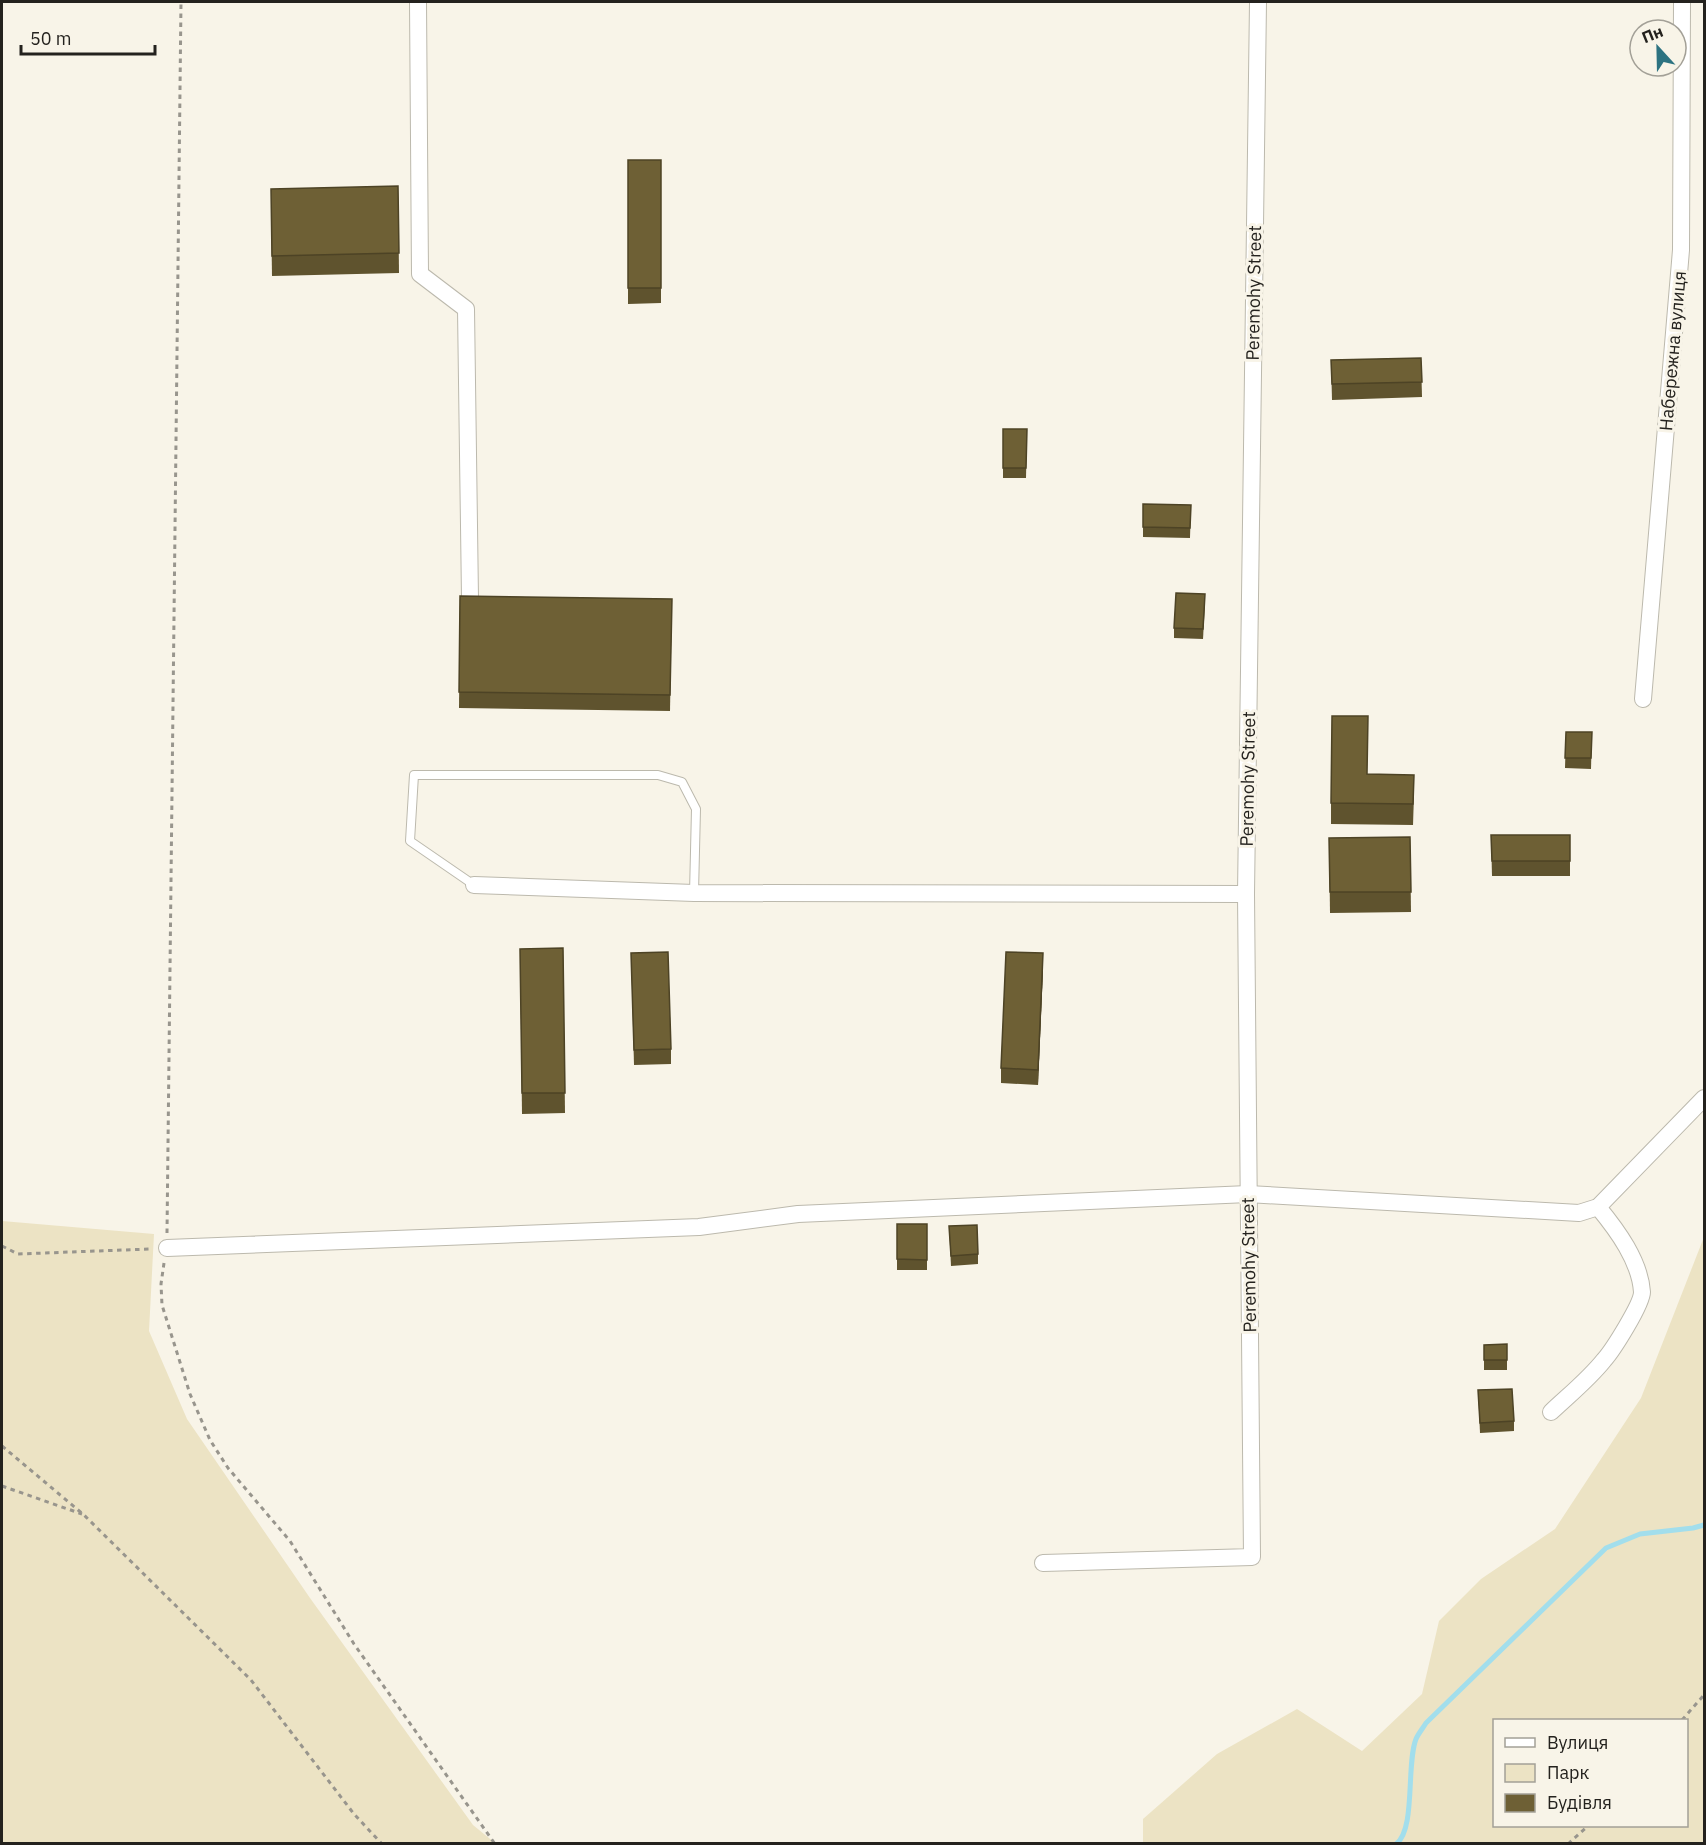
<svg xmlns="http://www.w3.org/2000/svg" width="1706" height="1845" font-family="'IBM Plex Sans',sans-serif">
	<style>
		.green { fill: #ece3c4; fill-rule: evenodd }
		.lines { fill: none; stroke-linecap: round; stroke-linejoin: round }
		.stream { stroke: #a2deec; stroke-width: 5 }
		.service-casing { stroke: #bcb9ad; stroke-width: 10 }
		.minor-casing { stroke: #bcb9ad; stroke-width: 18 }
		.path { stroke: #98958d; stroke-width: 3; stroke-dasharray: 4.5 4.5; stroke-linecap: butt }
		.service { stroke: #fff; stroke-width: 8 }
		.minor { stroke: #fff; stroke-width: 16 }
		.wall { fill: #5f532e }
		.shaded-wall { fill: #4d4325 }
		.building { fill: #6e6035; stroke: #4d4325; stroke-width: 1.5 }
		.labels { text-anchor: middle; stroke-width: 6; stroke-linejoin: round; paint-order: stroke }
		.street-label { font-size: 18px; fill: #24221e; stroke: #f8f4e8 }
	</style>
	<rect width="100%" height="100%" fill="#f8f4e8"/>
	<g class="green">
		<polygon points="2,1221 154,1234 149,1331 187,1419 310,1598 473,1825 495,1843 2,1843"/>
		<path d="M1704 1237V1843H1143V1819L1217 1754 1297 1709 1362 1751 1422 1694 1439 1621 1481 1579 1555 1529 1641 1398ZM1494 1720H1686V1826H1494Z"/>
	</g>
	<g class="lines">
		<path class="stream" d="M1396 1844C1416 1830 1406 1764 1416 1739 1418 1734 1423 1728 1426 1723L1606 1548 1640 1534 1693 1528 1704 1525"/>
		<defs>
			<polyline id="service" points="474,885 410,841 414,775 658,775 682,782 696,809 694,893"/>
			<g id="minor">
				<polyline points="418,2 420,274 466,309 470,598"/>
				<polyline points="1643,699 1681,250 1682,2"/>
				<polyline points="474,885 694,893 1246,894"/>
				<polyline points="167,1248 699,1227 798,1214 1248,1194 1579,1213 1598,1207 1704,1098"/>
				<path d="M1551 1412C1569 1395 1589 1379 1604 1360 1613 1350 1642 1304 1642 1292 1640 1261 1617 1230 1598 1207"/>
				<polyline points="1043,1563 1252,1557 1246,894 1258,2"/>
			</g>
		</defs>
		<use href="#service" class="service-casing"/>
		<use href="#minor" class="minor-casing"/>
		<g class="path">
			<polyline points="167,1233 181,2"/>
			<polyline points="2,1246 18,1254 150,1249"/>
			<polyline points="164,1263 161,1284 162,1305 190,1394 210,1440 228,1468 290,1541 354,1644 495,1844"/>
			<polyline points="2,1446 84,1515 251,1680 354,1814 382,1844"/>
			<polyline points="2,1486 82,1514"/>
			<polyline points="1682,1720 1704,1695"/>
			<polyline points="1568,1844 1588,1826"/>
		</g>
		<use href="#service" class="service"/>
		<use href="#minor" class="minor"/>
	</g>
	<g class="wall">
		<polygon points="628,160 661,160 661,303 628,304"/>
		<polygon points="398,186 399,273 272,276 271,209"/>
		<polygon points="1421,358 1422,397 1332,400 1331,360"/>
		<polygon points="1003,429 1027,429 1026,478 1003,478"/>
		<polygon points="1143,504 1191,505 1190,538 1143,537"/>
		<polygon points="460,596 672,599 670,711 459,708"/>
		<polygon points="1205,604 1203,639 1174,638 1174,628"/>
		<polygon points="1566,732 1592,732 1591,769 1565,768"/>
		<polygon points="1367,774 1414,795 1413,825 1331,824 1331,803"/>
		<polygon points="1491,835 1570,835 1570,876 1492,876"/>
		<polygon points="1410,837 1411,912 1330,913 1329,838"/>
		<polygon points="563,948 565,1113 522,1114 520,949"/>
		<polygon points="631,953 671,1049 671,1064 634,1065"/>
		<polygon points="1043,969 1038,1085 1001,1083 1001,1068"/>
		<rect x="897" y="1224" width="30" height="46"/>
		<polygon points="949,1226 978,1254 978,1264 951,1266"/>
		<polygon points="1507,1344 1507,1370 1484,1370 1484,1345"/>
		<polygon points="1478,1390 1514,1421 1514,1431 1480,1433"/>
	</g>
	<polygon class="shaded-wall" points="1043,953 1043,969 1038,1085 1038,1070"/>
	<g class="building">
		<rect x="628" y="160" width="33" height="128"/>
		<polygon points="398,186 399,253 272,256 271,189"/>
		<polygon points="1421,358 1422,382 1332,384 1331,360"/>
		<polygon points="1003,429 1027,429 1026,468 1003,468"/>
		<polygon points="1143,504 1191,505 1190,528 1143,527"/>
		<polygon points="1176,593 1205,594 1203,629 1174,628"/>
		<polygon points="460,596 672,599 670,695 459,692"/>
		<polygon points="1332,716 1368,716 1367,774 1414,775 1413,804 1331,803"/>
		<polygon points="1566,732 1592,732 1591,758 1565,758"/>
		<polygon points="1491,835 1570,835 1570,861 1492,861"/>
		<polygon points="1410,837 1411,892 1330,892 1329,838"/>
		<polygon points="563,948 565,1093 522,1093 520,949"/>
		<polygon points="668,952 671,1049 634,1050 631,953"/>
		<polygon points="1006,952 1043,953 1038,1070 1001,1068"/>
		<polygon points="897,1224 927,1224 927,1260 897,1259"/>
		<polygon points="977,1225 978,1254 951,1256 949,1226"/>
		<polygon points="1507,1344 1507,1360 1484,1360 1484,1345"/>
		<polygon points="1512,1389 1514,1421 1480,1423 1478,1390"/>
	</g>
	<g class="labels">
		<g class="street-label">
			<text transform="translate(1254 293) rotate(-89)" y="6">Peremohy Street</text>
			<text transform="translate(1673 351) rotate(-85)" y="6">Набережна вулиця</text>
			<text transform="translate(1248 779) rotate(-89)" y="6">Peremohy Street</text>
			<text transform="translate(1249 1265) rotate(-91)" y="6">Peremohy Street</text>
		</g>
	</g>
	<rect width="1706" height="1845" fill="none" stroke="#24221e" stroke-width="6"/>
	<rect x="1493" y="1719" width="195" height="108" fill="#f8f4e8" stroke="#a3a097" stroke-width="1.5"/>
	<rect x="1505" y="1738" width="30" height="9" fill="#ffffff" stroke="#a3a097" stroke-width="1.5"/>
	<text x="1547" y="1749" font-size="18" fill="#24221e">Вулиця</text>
	<rect x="1505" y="1764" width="30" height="18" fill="#ece3c4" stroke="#a3a097" stroke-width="1.5"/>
	<text x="1547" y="1779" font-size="18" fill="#24221e">Парк</text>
	<rect x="1505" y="1794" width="30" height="18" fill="#6e6035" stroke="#a3a097" stroke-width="1.5"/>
	<text x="1547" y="1809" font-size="18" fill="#24221e">Будівля</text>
	<g transform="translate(1658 48) rotate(338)"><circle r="28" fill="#f8f4e8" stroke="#a3a097" stroke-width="1.5"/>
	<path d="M0-4.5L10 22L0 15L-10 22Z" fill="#2d7381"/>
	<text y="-9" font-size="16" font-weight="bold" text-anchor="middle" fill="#24221e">Пн</text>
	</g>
	<path d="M21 45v9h134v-9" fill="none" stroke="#24221e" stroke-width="3"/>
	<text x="30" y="45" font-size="18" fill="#24221e" stroke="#f8f4e8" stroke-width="4.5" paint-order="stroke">50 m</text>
</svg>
